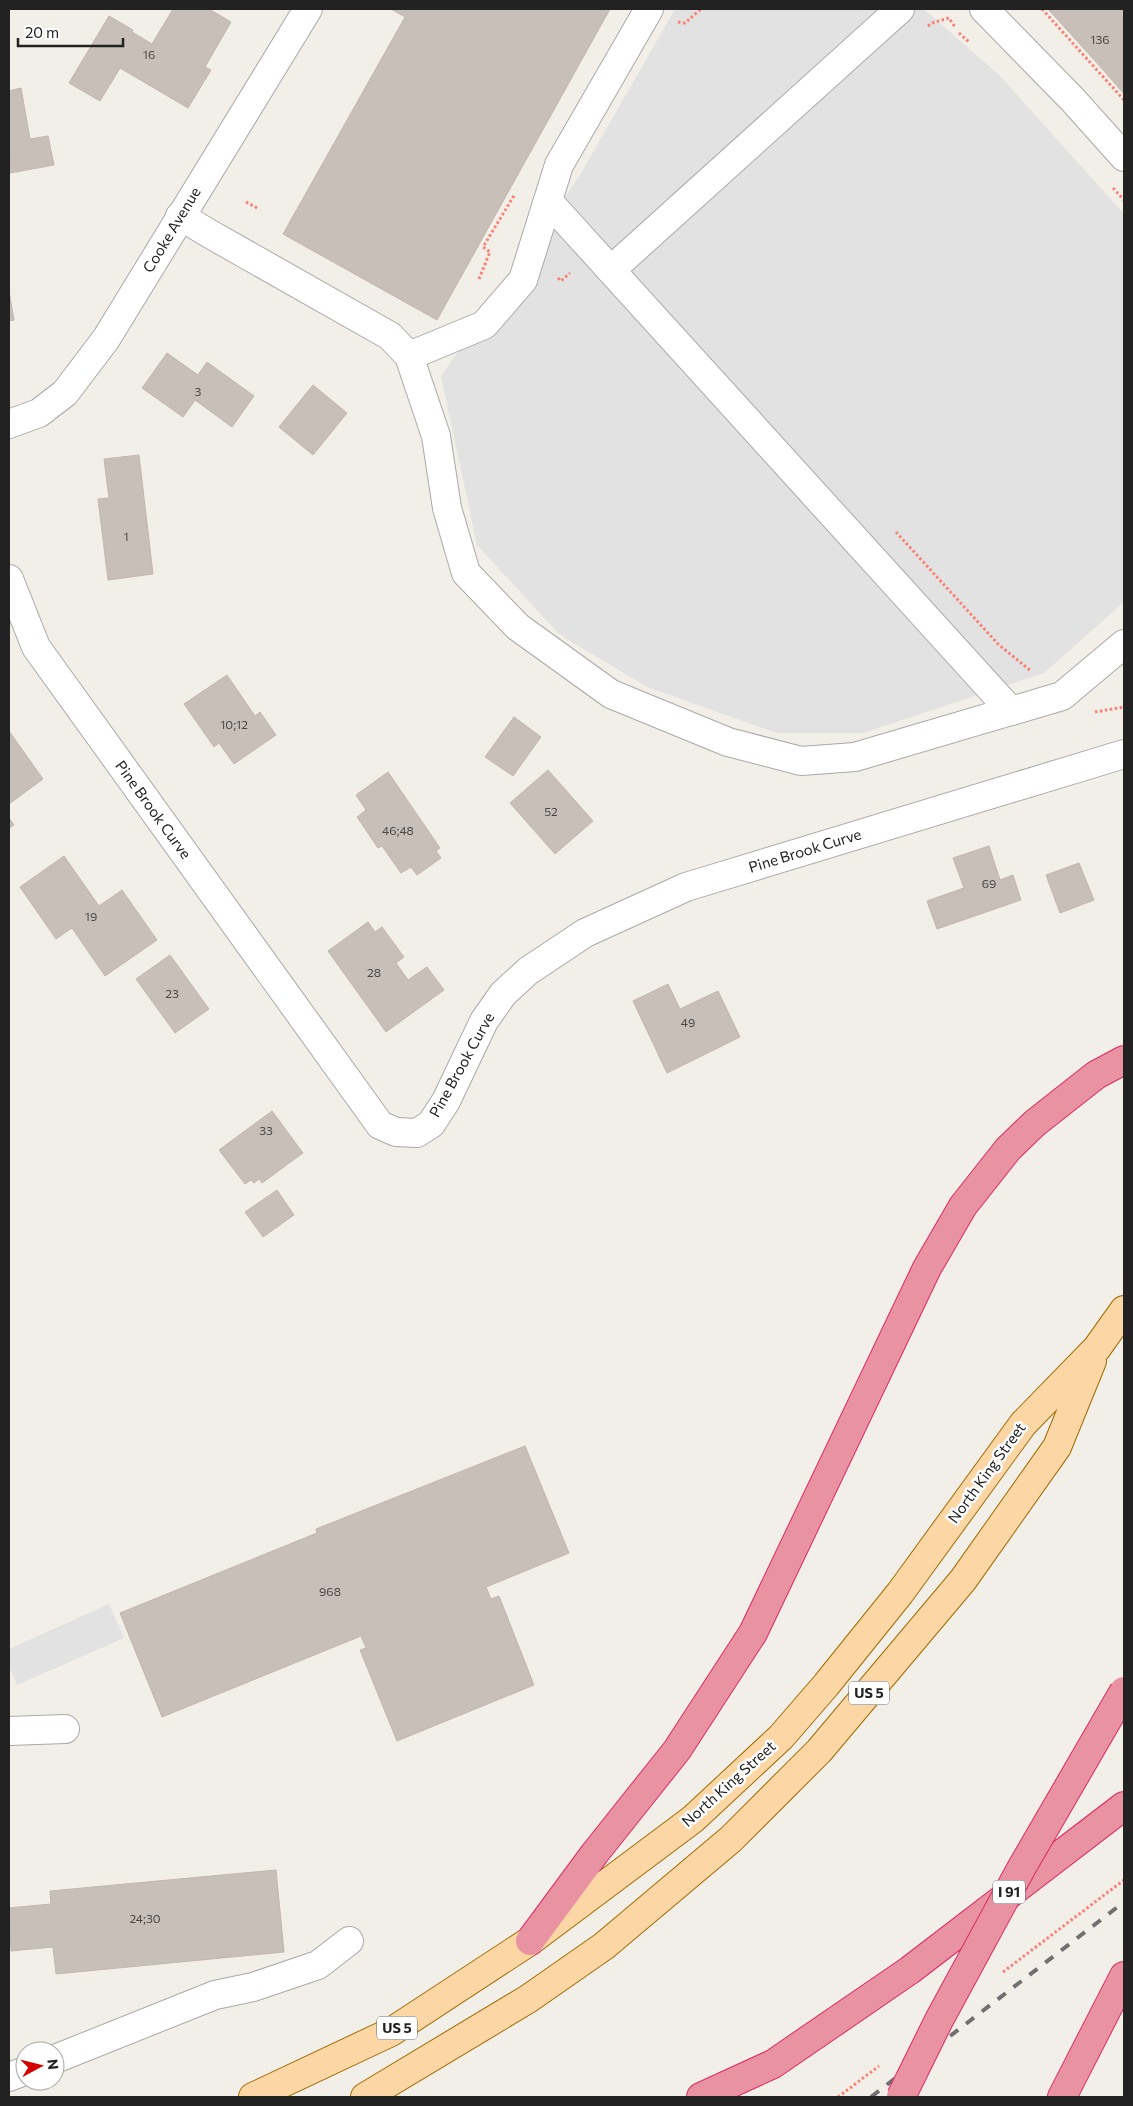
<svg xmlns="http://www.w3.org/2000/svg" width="1133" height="2106" font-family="Commissioner,sans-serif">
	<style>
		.parking { fill: #e2e2e2 }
		.building { fill: #c7bfb8; stroke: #c4b6ab }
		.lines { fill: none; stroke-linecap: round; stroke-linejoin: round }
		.minor-casing { stroke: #a9a9a9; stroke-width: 30 }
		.major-casing { stroke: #a06b00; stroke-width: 30 }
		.highway-casing { stroke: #dc2a67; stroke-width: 30 }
		.path { stroke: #fa8072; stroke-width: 3; stroke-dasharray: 2.5 2.5; stroke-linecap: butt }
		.minor { stroke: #fff; stroke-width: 28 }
		.major { stroke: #fcd6a4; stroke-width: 28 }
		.highway { stroke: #e892a2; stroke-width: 28 }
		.rail { stroke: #707070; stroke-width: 4; stroke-dasharray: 10 10; stroke-linecap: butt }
		.highway-bridge-casing { stroke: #dc2a67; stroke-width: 30; stroke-linecap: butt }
		.highway-bridge { stroke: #e892a2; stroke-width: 28 }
		.labels { text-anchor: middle; stroke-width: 5; stroke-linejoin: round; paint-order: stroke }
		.number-label { font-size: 12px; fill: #4b4948 }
		.shield { fill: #fff; stroke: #646464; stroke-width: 1 }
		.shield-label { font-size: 14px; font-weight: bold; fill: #222 }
		.street-label { font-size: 15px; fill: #222; stroke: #fff }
	</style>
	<rect width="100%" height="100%" fill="#f2efe9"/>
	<g class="parking">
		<polygon points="675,9 924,9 1000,76 1124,214 1124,602 1044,673 863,733 777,733 647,687 559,634 477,545 441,376 580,175"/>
		<polygon points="109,1604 124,1638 17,1685 9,1666 9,1649"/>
	</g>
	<g class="building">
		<polygon points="173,9 209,9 231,22 205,67 211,70 188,108 120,68 100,101 69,83 109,16 133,30 132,32 152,44"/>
		<polygon points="391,9 610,9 437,320 283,234 405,17"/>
		<polygon points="1048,9 1124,9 1124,94 1105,72"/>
		<polygon points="21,88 30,139 48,136 54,165 10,173 9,91"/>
		<polygon points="9,291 14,320 9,321"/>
		<polygon points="167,353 198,375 207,362 254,396 232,427 195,400 183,417 142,388"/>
		<polygon points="313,385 347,413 313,455 279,427"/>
		<polygon points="139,455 153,574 108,580 98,499 109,498 104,459"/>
		<polygon points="227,675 255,716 260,712 276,735 234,764 219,743 214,747 184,704"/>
		<polygon points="514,717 541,737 513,776 485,757"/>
		<polygon points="9,731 43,779 9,804"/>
		<polygon points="548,770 593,821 555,854 510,803"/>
		<polygon points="388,772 440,848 436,851 441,858 417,875 411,867 401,873 382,846 378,848 357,817 366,810 356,795"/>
		<polygon points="9,818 14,825 9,828"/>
		<polygon points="989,846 1000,880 1013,875 1021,900 937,929 927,901 964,888 953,858"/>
		<polygon points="64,856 99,906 122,890 157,940 105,976 72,928 56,939 20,887"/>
		<polygon points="1079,863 1094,900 1060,913 1046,875"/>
		<polygon points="368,922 375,932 382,927 404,957 396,963 408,980 427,967 444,990 386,1032 328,951"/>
		<polygon points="170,955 209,1009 175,1033 136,979"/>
		<polygon points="668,984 680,1009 718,991 740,1037 667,1073 633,1001"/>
		<polygon points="272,1111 303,1153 262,1183 259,1179 254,1183 251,1180 245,1184 219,1150"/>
		<polygon points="277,1190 294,1215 263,1237 245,1212"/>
		<polygon points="525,1446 569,1553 486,1587 491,1599 499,1596 534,1685 397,1741 360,1650 366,1648 361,1636 162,1717 120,1613 317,1533 316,1529"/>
		<polygon points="276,1870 284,1952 56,1974 53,1947 11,1951 9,1908 51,1904 50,1891"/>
	</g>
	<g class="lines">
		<defs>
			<g id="minor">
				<polyline points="984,9 1073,100 1124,157"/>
				<polyline points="548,201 1011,711"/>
				<polyline points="180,216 210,234 390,336 409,356 436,436 447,508 466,573 518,627 611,694 728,742 801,761 855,757 1062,696 1124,644"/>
				<polyline points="611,270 900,9"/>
				<polyline points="409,356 484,325 523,280 559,165 649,9"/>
				<polyline points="9,424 39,413 65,393 106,339 308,9"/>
				<polyline points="9,579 36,647 380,1125 396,1132 417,1133 431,1124 446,1101 484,1021 503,994 528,971 585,933 686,887 1124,754"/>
				<polyline points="9,1731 65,1729"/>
				<polyline points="55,2059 215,1995 253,1987 318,1965 349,1941"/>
				<polyline points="9,2077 25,2071"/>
			</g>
			<g id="major">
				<polyline points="253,2097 391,2032 530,1941 693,1819 781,1737 826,1685 900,1593 1023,1424 1097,1348 1124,1310"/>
				<polyline points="365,2097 528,1999 604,1946 731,1839 819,1751 963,1580 1057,1447 1092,1361"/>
			</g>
			<g id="highway">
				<polyline points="530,1941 595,1853 677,1750 753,1633 927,1268 963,1206 1008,1149 1035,1123 1096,1075 1124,1060"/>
				<polyline points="701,2097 773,2064 910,1970 1124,1806"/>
				<polyline points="1062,2097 1124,1976"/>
			</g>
		</defs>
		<use href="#minor" class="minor-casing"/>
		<use href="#major" class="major-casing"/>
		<use href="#highway" class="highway-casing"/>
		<g class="path">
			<polyline points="1042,9 1124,100"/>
			<polyline points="678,22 685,23 701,9"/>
			<polyline points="928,26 932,23 949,18 955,27"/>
			<polyline points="959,33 969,42"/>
			<polyline points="1113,188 1124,200"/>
			<polyline points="246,202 259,209"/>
			<polyline points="558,278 561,281 570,273"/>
			<polyline points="479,279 490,252 483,247 515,194"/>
			<polyline points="896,532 998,644 1031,671"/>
			<polyline points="1095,712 1124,707"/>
			<polyline points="1003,1972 1124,1880"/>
			<polyline points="838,2097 879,2066"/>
		</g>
		<use href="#minor" class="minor"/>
		<use href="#major" class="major"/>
		<use href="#highway" class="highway"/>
		<polyline class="rail" points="871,2097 1124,1902"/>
		<defs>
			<polyline id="highway-bridge" points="901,2097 939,2020 1022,1867 1124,1691"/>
		</defs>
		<use href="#highway-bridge" class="highway-bridge-casing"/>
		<use href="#highway-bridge" class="highway-bridge"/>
	</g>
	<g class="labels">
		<g class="number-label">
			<text x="1100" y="44">136</text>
			<text x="149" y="59">16</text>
			<text x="198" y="396">3</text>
			<text x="126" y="541">1</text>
			<text x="234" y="729">10;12</text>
			<text x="551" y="816">52</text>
			<text x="398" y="835">46;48</text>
			<text x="989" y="888">69</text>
			<text x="91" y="921">19</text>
			<text x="374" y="977">28</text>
			<text x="172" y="998">23</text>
			<text x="688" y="1027">49</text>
			<text x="266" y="1135">33</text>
			<text x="330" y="1596">968</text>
			<text x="145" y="1923">24;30</text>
		</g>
		<g class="shield">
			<rect x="849" y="1681.5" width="40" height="23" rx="4"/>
			<rect x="993" y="1880.5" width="32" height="23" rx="4"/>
			<rect x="377" y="2016.5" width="40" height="23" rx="4"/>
		</g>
		<g class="shield-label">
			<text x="869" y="1698">US 5</text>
			<text x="1009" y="1897">I 91</text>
			<text x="397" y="2033">US 5</text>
		</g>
		<g class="street-label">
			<text transform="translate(172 230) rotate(-59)" y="5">Cooke Avenue</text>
			<text transform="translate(153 810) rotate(54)" y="5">Pine Brook Curve</text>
			<text transform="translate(805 851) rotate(-17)" y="5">Pine Brook Curve</text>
			<text transform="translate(462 1065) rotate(-61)" y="5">Pine Brook Curve</text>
			<text transform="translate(987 1473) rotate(-54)" y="5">North King Street</text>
			<text transform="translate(729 1784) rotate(-42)" y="5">North King Street</text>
		</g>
	</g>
	<rect width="1133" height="2106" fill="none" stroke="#222222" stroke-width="20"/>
	<g transform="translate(40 2066) rotate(83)"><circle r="24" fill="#ffffff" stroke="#a7a7a7"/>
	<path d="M0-4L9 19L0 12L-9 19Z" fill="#d40000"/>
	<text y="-8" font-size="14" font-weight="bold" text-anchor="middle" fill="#222222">N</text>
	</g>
	<path d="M18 38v8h105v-8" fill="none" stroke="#222222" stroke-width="2.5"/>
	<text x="25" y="38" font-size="15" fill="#222222" stroke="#ffffff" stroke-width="4" paint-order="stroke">20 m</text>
</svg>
